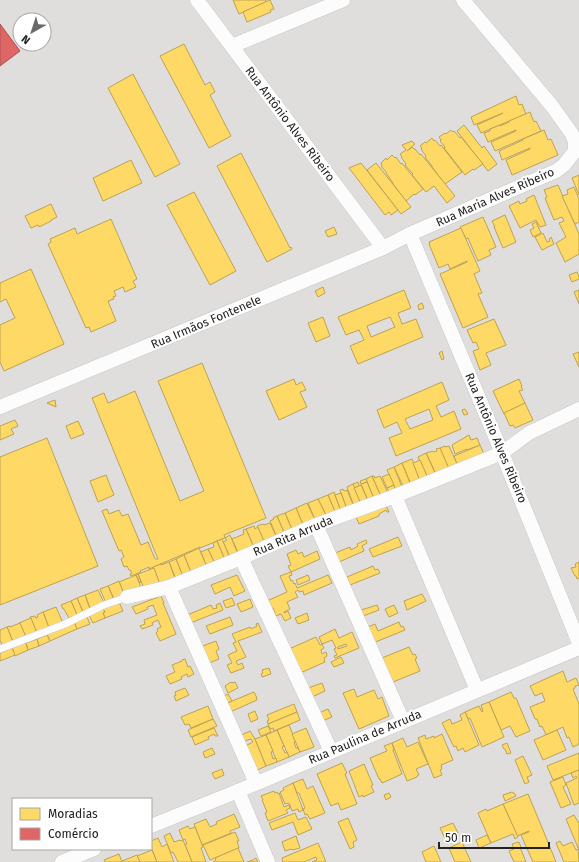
<svg xmlns="http://www.w3.org/2000/svg" width="579" height="862" font-family="'Fira Sans',sans-serif">
	<style>
		.residential { fill: #dfdedc; fill-rule: evenodd }
		.homes { fill: #ffd966; stroke: #bda252; fill-rule: evenodd }
		.shops { fill: #e06666; stroke: #a75252 }
		.lines { fill: none; stroke-linecap: round; stroke-linejoin: round }
		.lane-casing { stroke: #c9c8c7; stroke-width: 8 }
		.street-casing { stroke: #c9c8c7; stroke-width: 15 }
		.lane { stroke: #fdfcfc; stroke-width: 7 }
		.street { stroke: #fdfcfc; stroke-width: 14 }
		.labels { text-anchor: middle; stroke-width: 4; stroke-linejoin: round; paint-order: stroke }
		.street-label { font-size: 12px; fill: #222; stroke: #fff }
	</style>
	<rect width="100%" height="100%" fill="#f0eeeb"/>
	<path class="residential" d="M0 0H579V862H0ZM20 20H44V44H20ZM13 799H151V849H13Z"/>
	<g class="homes">
		<polygon points="233,0 266,0 266,2 239,14"/>
		<polygon points="270,0 274,9 270,10 271,12 247,22 243,12"/>
		<polygon points="184,44 205,85 210,82 215,92 210,95 231,136 209,148 160,56"/>
		<polygon points="133,74 180,164 155,177 108,88"/>
		<polygon points="516,96 519,105 522,104 526,114 481,133 477,125 503,113 474,125 471,117"/>
		<polygon points="530,112 534,122 536,121 541,131 495,151 491,142 516,131 516,130 488,142 484,133 490,131 490,129 500,125 500,126 509,122 509,121"/>
		<polygon points="464,125 482,148 484,146 497,164 488,171 457,131"/>
		<polygon points="451,130 453,132 454,131 460,138 461,137 483,164 474,170 473,169 465,175 444,148 445,147 440,141 441,140 439,137 445,133 446,134"/>
		<polygon points="544,130 548,140 551,139 558,155 512,175 506,160 530,149 530,148 502,160 499,151 523,140 523,139"/>
		<polygon points="432,138 434,141 435,140 440,146 441,145 462,172 445,184 432,167 432,166 425,157 426,156 421,149 422,148 420,146 425,142 426,143"/>
		<polygon points="412,141 415,144 407,151 412,147 414,149 415,149 420,155 421,154 455,196 447,203 434,186 426,192 412,175 413,174 405,165 406,164 401,157 402,157 400,154 406,150 402,145"/>
		<polygon points="241,153 290,248 291,247 292,249 267,262 217,166"/>
		<polygon points="392,155 395,158 396,157 401,164 402,163 423,189 415,195 414,194 406,201 393,184 393,183 386,173 386,172 381,166 382,165 381,163 386,158 387,160"/>
		<polygon points="131,160 142,183 103,201 93,178"/>
		<polygon points="361,163 398,210 391,215 389,212 385,215 349,168"/>
		<polygon points="376,163 411,207 401,214 367,170"/>
		<polygon points="579,175 579,195 572,178"/>
		<polygon points="558,185 579,234 579,254 565,262 556,243 566,237 559,223 564,221 562,217 554,220 545,198 547,197 544,190"/>
		<polygon points="574,187 579,199 579,222 575,224 562,196 568,194 567,190"/>
		<polygon points="194,192 236,271 210,285 167,205"/>
		<polygon points="534,195 546,225 540,227 536,220 520,228 509,206 519,201 520,204 527,201 526,199"/>
		<polygon points="51,204 57,217 51,220 51,221 39,227 38,225 31,228 25,216"/>
		<polygon points="505,215 516,242 503,248 494,227 495,227 492,221"/>
		<polygon points="483,217 496,247 489,250 491,255 478,261 468,238 466,239 460,227"/>
		<polygon points="111,219 137,279 133,281 136,287 125,292 123,287 114,291 116,296 113,297 114,299 108,301 116,321 91,332 89,327 86,328 48,244 51,242 50,239 75,228 77,234"/>
		<polygon points="536,222 541,233 533,237 530,230 534,228 532,224"/>
		<polygon points="334,227 337,234 328,237 325,231"/>
		<polygon points="461,228 480,271 474,274 482,293 478,294 488,317 463,328 440,274 467,262 467,261 450,269 448,264 439,268 429,244 430,244 429,242"/>
		<polygon points="543,233 547,242 550,241 549,239 551,237 554,244 542,250 535,237"/>
		<polygon points="31,269 64,344 4,371 0,362 0,325 15,318 6,299 0,302 0,283"/>
		<polygon points="577,272 579,277 579,279 572,282 569,275"/>
		<polygon points="323,287 325,293 318,297 315,291"/>
		<path d="M404 290 411 308 398 313 402 324 416 319 423 337 358 364 350 346 364 340 359 330 346 335 338 317ZM390 317 395 327 371 337 367 326Z"/>
		<polygon points="579,290 579,304 574,292"/>
		<polygon points="422,303 424,308 419,310 418,305"/>
		<polygon points="323,317 330,336 316,342 308,323"/>
		<polygon points="494,319 506,345 486,353 491,365 480,370 473,351 479,349 476,342 473,343 467,330"/>
		<polygon points="442,351 444,359 442,360 439,353"/>
		<polygon points="579,352 579,367 573,354"/>
		<polygon points="202,363 266,518 224,535 225,538 222,539 200,548 200,547 149,569 149,567 140,571 141,572 131,576 130,574 132,573 130,570 129,570 127,566 124,567 121,559 124,557 121,550 119,551 102,511 107,509 109,514 119,510 122,516 128,514 141,545 148,542 155,559 158,559 92,398 104,393 108,403 135,391 180,501 204,491 158,381"/>
		<polygon points="294,379 296,385 302,382 306,390 300,392 307,407 279,420 266,391"/>
		<polygon points="519,379 522,386 521,387 523,390 519,391 525,403 504,414 493,391"/>
		<path d="M442 382 449 400 436 406 441 417 454 411 461 429 396 456 389 438 402 433 397 422 384 428 377 410ZM429 409 433 420 410 429 405 419Z"/>
		<polygon points="55,400 56,407 47,403"/>
		<polygon points="525,403 533,420 515,428 513,425 510,426 504,413"/>
		<polygon points="465,409 468,414 464,415 462,410"/>
		<polygon points="15,420 18,426 11,429 14,434 0,440 0,426"/>
		<polygon points="78,421 84,434 71,439 66,426"/>
		<polygon points="469,435 471,440 477,438 480,445 467,450 467,449 455,454 452,445"/>
		<polygon points="47,438 98,566 0,605 0,457"/>
		<polygon points="480,445 484,454 457,465 454,456"/>
		<polygon points="445,446 445,447 449,446 458,466 449,470 440,448"/>
		<polygon points="440,448 450,471 437,476 426,453 433,451 434,452 437,451 436,449"/>
		<polygon points="426,453 436,475 428,478 418,457"/>
		<polygon points="412,459 421,483 412,487 402,463"/>
		<polygon points="420,460 428,478 420,481 413,463"/>
		<polygon points="402,463 410,483 403,486 394,467"/>
		<polygon points="394,467 402,487 395,489 387,470"/>
		<polygon points="389,474 394,485 387,488 382,477"/>
		<polygon points="106,475 114,495 98,502 90,481"/>
		<polygon points="372,476 381,496 374,499 366,479"/>
		<polygon points="372,476 374,476 375,478 380,476 388,493 381,496"/>
		<polygon points="366,479 367,482 361,484 360,481"/>
		<polygon points="358,482 359,486 354,488 353,484"/>
		<polygon points="367,482 375,501 369,503 361,484"/>
		<polygon points="353,484 362,506 355,509 347,487"/>
		<polygon points="361,485 369,503 362,506 354,488"/>
		<polygon points="394,485 395,489 389,492 387,488"/>
		<polygon points="343,489 344,491 347,490 355,509 348,512 340,490"/>
		<polygon points="334,492 341,511 336,514 328,495"/>
		<polygon points="341,493 348,512 342,514 335,495"/>
		<polygon points="328,495 336,514 327,517 318,499"/>
		<polygon points="318,499 327,517 316,522 308,503"/>
		<polygon points="307,503 316,522 304,527 296,508"/>
		<polygon points="385,503 389,512 387,512 386,510 379,514 379,516 359,524 355,515"/>
		<polygon points="296,508 304,527 293,532 285,513"/>
		<polygon points="285,513 293,532 286,537 277,516"/>
		<polygon points="277,516 286,537 278,540 270,521 274,519 273,518"/>
		<polygon points="270,523 278,540 266,546 257,526 263,524 264,525"/>
		<polygon points="254,526 255,529 258,527 266,546 255,550 246,529"/>
		<polygon points="246,529 255,550 240,557 232,539 244,534 243,530"/>
		<polygon points="230,535 238,554 230,557 223,542 227,540 225,538"/>
		<polygon points="398,537 402,546 373,557 369,549"/>
		<polygon points="222,539 230,558 225,560 217,541"/>
		<polygon points="366,540 367,543 362,546 364,551 339,562 335,553 350,547 351,550 358,546 357,544"/>
		<polygon points="217,541 225,560 215,564 208,549 214,547 213,543"/>
		<polygon points="199,548 208,569 192,575 184,555"/>
		<polygon points="208,549 215,564 207,567 201,552"/>
		<polygon points="296,550 298,554 302,552 304,557 317,551 320,559 291,572 288,566 291,565 287,554"/>
		<polygon points="184,555 192,575 184,579 176,559"/>
		<polygon points="176,559 184,579 177,582 169,562"/>
		<polygon points="169,562 176,581 161,587 153,567 161,564 161,565"/>
		<polygon points="579,562 579,578 577,579 576,576 575,576 571,568 576,567 575,564"/>
		<polygon points="373,566 375,570 378,569 380,573 350,585 347,577"/>
		<polygon points="154,568 161,587 146,593 138,574"/>
		<polygon points="291,572 292,575 289,576 291,581 292,580 294,584 295,583 297,588 328,575 332,583 304,595 303,591 299,592 298,590 295,592 298,597 287,602 290,609 284,612 284,613 288,611 291,618 285,621 281,614 276,616 273,608 271,608 267,601 287,592 280,576"/>
		<polygon points="138,574 141,582 140,583 136,575"/>
		<polygon points="136,575 142,590 125,597 119,582"/>
		<polygon points="237,575 245,591 234,596 230,587 215,594 211,585"/>
		<polygon points="308,575 310,580 298,585 296,580"/>
		<polygon points="119,581 125,597 115,601 108,586"/>
		<polygon points="108,586 114,600 106,603 100,589"/>
		<polygon points="98,590 104,603 90,608 85,595"/>
		<polygon points="422,594 426,601 407,610 404,601"/>
		<polygon points="85,595 90,609 83,612 77,598"/>
		<polygon points="161,596 164,603 163,603 176,634 160,641 156,633 158,631 157,629 161,627 158,620 152,623 153,625 142,629 140,626 145,624 144,620 157,615 153,605 147,607 148,609 136,614 132,607"/>
		<polygon points="77,598 83,612 77,615 71,601"/>
		<polygon points="232,598 235,605 226,608 223,601"/>
		<polygon points="250,599 253,607 241,612 237,604"/>
		<polygon points="71,601 77,615 69,618 64,609 63,609 61,605"/>
		<polygon points="119,602 123,611 105,618 103,613 105,612 103,609"/>
		<polygon points="220,603 223,610 188,624 185,616 211,605 213,609 217,608 216,605"/>
		<polygon points="377,605 379,610 363,616 361,610"/>
		<polygon points="394,605 398,613 389,617 385,609"/>
		<polygon points="56,607 63,623 49,628 43,612"/>
		<polygon points="102,607 105,612 103,613 105,618 93,623 88,613"/>
		<polygon points="43,612 49,628 37,633 30,617 35,616 36,618 38,617 37,615"/>
		<polygon points="307,613 309,620 298,624 295,618"/>
		<polygon points="87,617 90,624 77,629 74,622"/>
		<polygon points="230,617 233,625 210,634 206,626"/>
		<polygon points="31,618 37,633 26,637 19,623"/>
		<polygon points="74,622 77,629 50,641 47,634"/>
		<polygon points="399,622 401,627 403,626 405,630 373,643 368,627 375,624 378,631"/>
		<polygon points="20,623 26,637 13,642 7,627 10,626 10,627"/>
		<polygon points="258,623 262,632 238,641 246,657 236,661 238,665 242,663 244,668 231,673 227,665 232,663 228,655 237,651 233,643 236,642 232,634 250,627 251,629 257,626 256,624"/>
		<polygon points="7,627 13,642 3,647 0,640 0,630"/>
		<path d="M335 629 339 638 352 632 359 648 335 658 334 656 337 655 334 649 336 648 332 640 322 644 319 637ZM346 644 347 646 338 649V647Z"/>
		<polygon points="47,635 50,641 39,646 37,639"/>
		<polygon points="316,637 320,645 322,644 324,648 321,650 322,654 326,652 327,656 324,658 325,662 298,674 289,649"/>
		<polygon points="37,639 39,646 28,650 26,643"/>
		<polygon points="25,641 28,650 15,656 12,647"/>
		<polygon points="216,641 219,649 216,651 219,659 207,664 200,647"/>
		<polygon points="409,647 413,655 415,654 417,658 415,659 420,671 393,682 382,658"/>
		<polygon points="12,648 15,655 0,661 0,653"/>
		<polygon points="341,657 344,663 334,667 331,662"/>
		<polygon points="185,659 188,667 190,666 194,674 188,677 187,674 181,677 182,679 170,684 166,676 175,672 172,665 182,661 182,660"/>
		<polygon points="269,668 271,674 262,677 261,674 263,673 262,670"/>
		<polygon points="563,671 567,682 576,678 579,685 575,686 575,688 573,689 579,704 579,745 579,744 573,747 569,737 567,738 563,727 546,735 542,726 540,727 537,719 535,719 530,707 545,701 542,693 535,696 530,686"/>
		<polygon points="231,682 232,683 235,682 238,688 228,693 225,686"/>
		<polygon points="322,683 325,691 312,697 308,688"/>
		<polygon points="185,688 189,695 176,701 174,696 176,695 175,692"/>
		<polygon points="354,689 357,697 374,690 378,699 382,697 389,716 359,729 343,693"/>
		<polygon points="254,692 257,698 256,698 257,700 228,713 225,704"/>
		<polygon points="511,692 514,698 516,698 530,731 516,737 510,726 501,730 489,702"/>
		<polygon points="228,694 232,701 225,704 222,697"/>
		<polygon points="489,702 504,737 482,747 470,718 468,719 465,712 479,706 482,712 483,711 481,705"/>
		<polygon points="294,704 297,712 268,724 267,721 269,720 267,715"/>
		<polygon points="208,706 213,719 191,728 189,724 185,725 181,717"/>
		<polygon points="328,709 332,717 322,721 319,713"/>
		<polygon points="255,711 258,719 251,722 248,714"/>
		<polygon points="297,712 300,720 274,731 273,728 270,729 268,724"/>
		<polygon points="465,712 479,745 465,752 463,748 458,751 456,746 454,747 442,723 450,719 452,724 462,720 460,715"/>
		<polygon points="213,719 217,726 191,737 188,730"/>
		<polygon points="289,725 296,742 294,742 296,748 298,748 300,752 289,757 277,730"/>
		<polygon points="268,726 271,732 261,736 258,730"/>
		<polygon points="214,728 218,736 215,736 214,734 208,737 209,739 195,745 192,737"/>
		<polygon points="306,728 314,747 300,752 292,734"/>
		<polygon points="277,730 284,746 282,747 285,753 287,752 289,757 277,762 266,735"/>
		<polygon points="557,730 566,750 543,760 534,740"/>
		<path d="M250 731 255 739 266 766 253 772 237 737ZM251 739 253 742 245 746V741Z"/>
		<polygon points="442,734 453,760 441,765 442,769 440,770 442,775 434,778 418,738 425,735 426,739 434,736 434,738"/>
		<polygon points="266,735 273,751 271,752 273,759 276,758 277,762 266,766 255,739"/>
		<polygon points="403,738 407,747 418,742 428,764 416,769 419,775 417,776 417,777 407,781 392,743"/>
		<polygon points="392,743 394,750 393,750 402,774 382,783 380,779 379,779 370,758 387,751 384,746"/>
		<polygon points="507,743 511,753 507,754 505,749 504,749 502,745"/>
		<polygon points="212,748 215,754 205,758 203,752"/>
		<polygon points="579,753 579,770 553,780 547,766"/>
		<polygon points="523,756 532,775 527,777 529,782 525,784 515,760"/>
		<polygon points="342,763 347,773 345,774 357,804 341,810 338,803 331,806 317,774"/>
		<polygon points="364,764 373,785 371,786 374,792 363,797 363,795 359,797 349,771"/>
		<polygon points="222,769 224,775 215,779 212,773"/>
		<polygon points="579,770 579,803 574,805 566,783 577,778 576,776 573,778 571,773"/>
		<polygon points="563,777 566,785 563,787 571,804 561,808 550,782"/>
		<polygon points="303,779 307,789 313,786 325,813 310,819 307,814 305,815 303,809 305,808 299,793 297,793 293,783"/>
		<polygon points="293,783 302,807 303,810 299,812 298,809 292,811 289,803 285,804 280,792 284,790 283,788"/>
		<polygon points="274,791 275,793 277,792 278,794 279,793 284,807 289,805 290,808 286,810 288,813 268,821 265,813 267,812 262,800 263,800 261,796"/>
		<polygon points="512,792 514,793 516,796 505,801 503,795"/>
		<polygon points="389,793 391,797 386,800 384,795"/>
		<polygon points="528,794 543,830 556,862 533,862 521,835 529,832 529,831 517,836 503,804"/>
		<polygon points="503,804 518,837 515,839 513,834 491,843 478,813 486,809 487,811"/>
		<polygon points="295,813 298,820 306,817 312,829 298,835 293,822 272,830 269,823"/>
		<polygon points="234,814 240,827 230,831 231,833 202,845 194,824 206,819 210,827 217,824 216,822"/>
		<polygon points="574,815 578,822 579,822 579,850 566,819"/>
		<polygon points="348,818 357,840 353,842 354,847 350,849 338,822"/>
		<polygon points="453,823 458,833 456,834 458,838 447,843 440,828"/>
		<polygon points="188,826 190,829 195,827 203,847 201,848 206,862 192,862 185,845 187,844 185,839 183,840 179,830"/>
		<polygon points="235,832 239,841 237,841 239,848 210,860 203,845"/>
		<polygon points="170,833 174,842 180,840 181,841 183,840 192,862 178,862 173,852 171,853 164,836"/>
		<polygon points="487,835 491,843 479,848 476,840"/>
		<polygon points="296,836 300,848 292,850 291,849 285,851 282,842"/>
		<polygon points="158,838 162,847 167,844 174,862 157,862 151,847 151,841"/>
		<polygon points="560,841 563,846 572,842 576,850 578,849 579,862 564,862 556,843"/>
		<polygon points="462,842 471,862 455,862 449,848"/>
		<polygon points="519,842 521,847 520,847 526,862 514,862 509,851 514,849 512,844"/>
		<polygon points="318,843 326,862 312,862 317,860 316,857 304,862 283,862 282,858"/>
		<polygon points="434,846 441,862 426,862 422,852"/>
		<polygon points="238,848 244,862 213,862 216,860 215,858"/>
		<polygon points="152,850 157,862 140,862 137,856"/>
		<polygon points="119,854 122,862 105,862 104,860"/>
		<polygon points="137,855 140,862 122,862 122,861"/>
		<polygon points="256,858 258,862 247,862 253,860"/>
	</g>
	<polygon class="shops" points="0,24 20,51 0,66"/>
	<g class="lines">
		<defs>
			<polyline id="lane" points="0,649 65,624 104,605 127,597"/>
			<g id="street">
				<polyline points="197,0 383,248"/>
				<polyline points="232,46 343,0"/>
				<polyline points="410,234 502,453 579,643"/>
				<polyline points="0,407 383,248 410,234 556,171 564,165 571,156 575,151 575,142 572,134 552,106 463,0"/>
				<polyline points="395,496 477,690"/>
				<polyline points="316,525 403,721"/>
				<polyline points="241,558 331,751"/>
				<polyline points="169,587 256,783"/>
				<polyline points="127,597 169,587 241,558 316,525 395,496 502,453 529,433 579,409"/>
				<polyline points="238,791 268,862"/>
				<polyline points="151,826 238,791 579,648"/>
				<polyline points="62,862 94,849"/>
			</g>
		</defs>
		<use href="#lane" class="lane-casing"/>
		<use href="#street" class="street-casing"/>
		<use href="#lane" class="lane"/>
		<use href="#street" class="street"/>
	</g>
	<g class="labels">
		<g class="street-label">
			<text transform="translate(290 124) rotate(53)" y="4">Rua Antônio Alves Ribeiro</text>
			<text transform="translate(495 197) rotate(-24)" y="4">Rua Maria Alves Ribeiro</text>
			<text transform="translate(206 322) rotate(-23)" y="4">Rua Irmãos Fontenele</text>
			<text transform="translate(496 438) rotate(67)" y="4">Rua Antônio Alves Ribeiro</text>
			<text transform="translate(293 536) rotate(-23)" y="4">Rua Rita Arruda</text>
			<text transform="translate(365 737) rotate(-23)" y="4">Rua Paulina de Arruda</text>
		</g>
	</g>
	<rect x="12" y="798" width="140" height="52" fill="#ffffff" stroke="#a7a7a7"/>
	<rect x="20" y="808" width="20" height="12" fill="#ffd966" stroke="#a7a7a7"/>
	<text x="48" y="818" font-size="12" fill="#222222">Moradias</text>
	<rect x="20" y="828" width="20" height="12" fill="#e06666" stroke="#a7a7a7"/>
	<text x="48" y="838" font-size="12" fill="#222222">Comércio</text>
	<g transform="translate(32 32) rotate(219)"><circle r="19" fill="#ffffff" stroke="#a7a7a7"/>
	<path d="M0-3L7 15L0 10L-7 15Z" fill="#6a6968"/>
	<text y="-6" font-size="11" font-weight="bold" text-anchor="middle" fill="#222222">N</text>
	</g>
	<path d="M439 842v6h110v-6" fill="none" stroke="#222222" stroke-width="2"/>
	<text x="445" y="842" font-size="12" fill="#222222" stroke="#ffffff" stroke-width="3" paint-order="stroke">50 m</text>
</svg>
